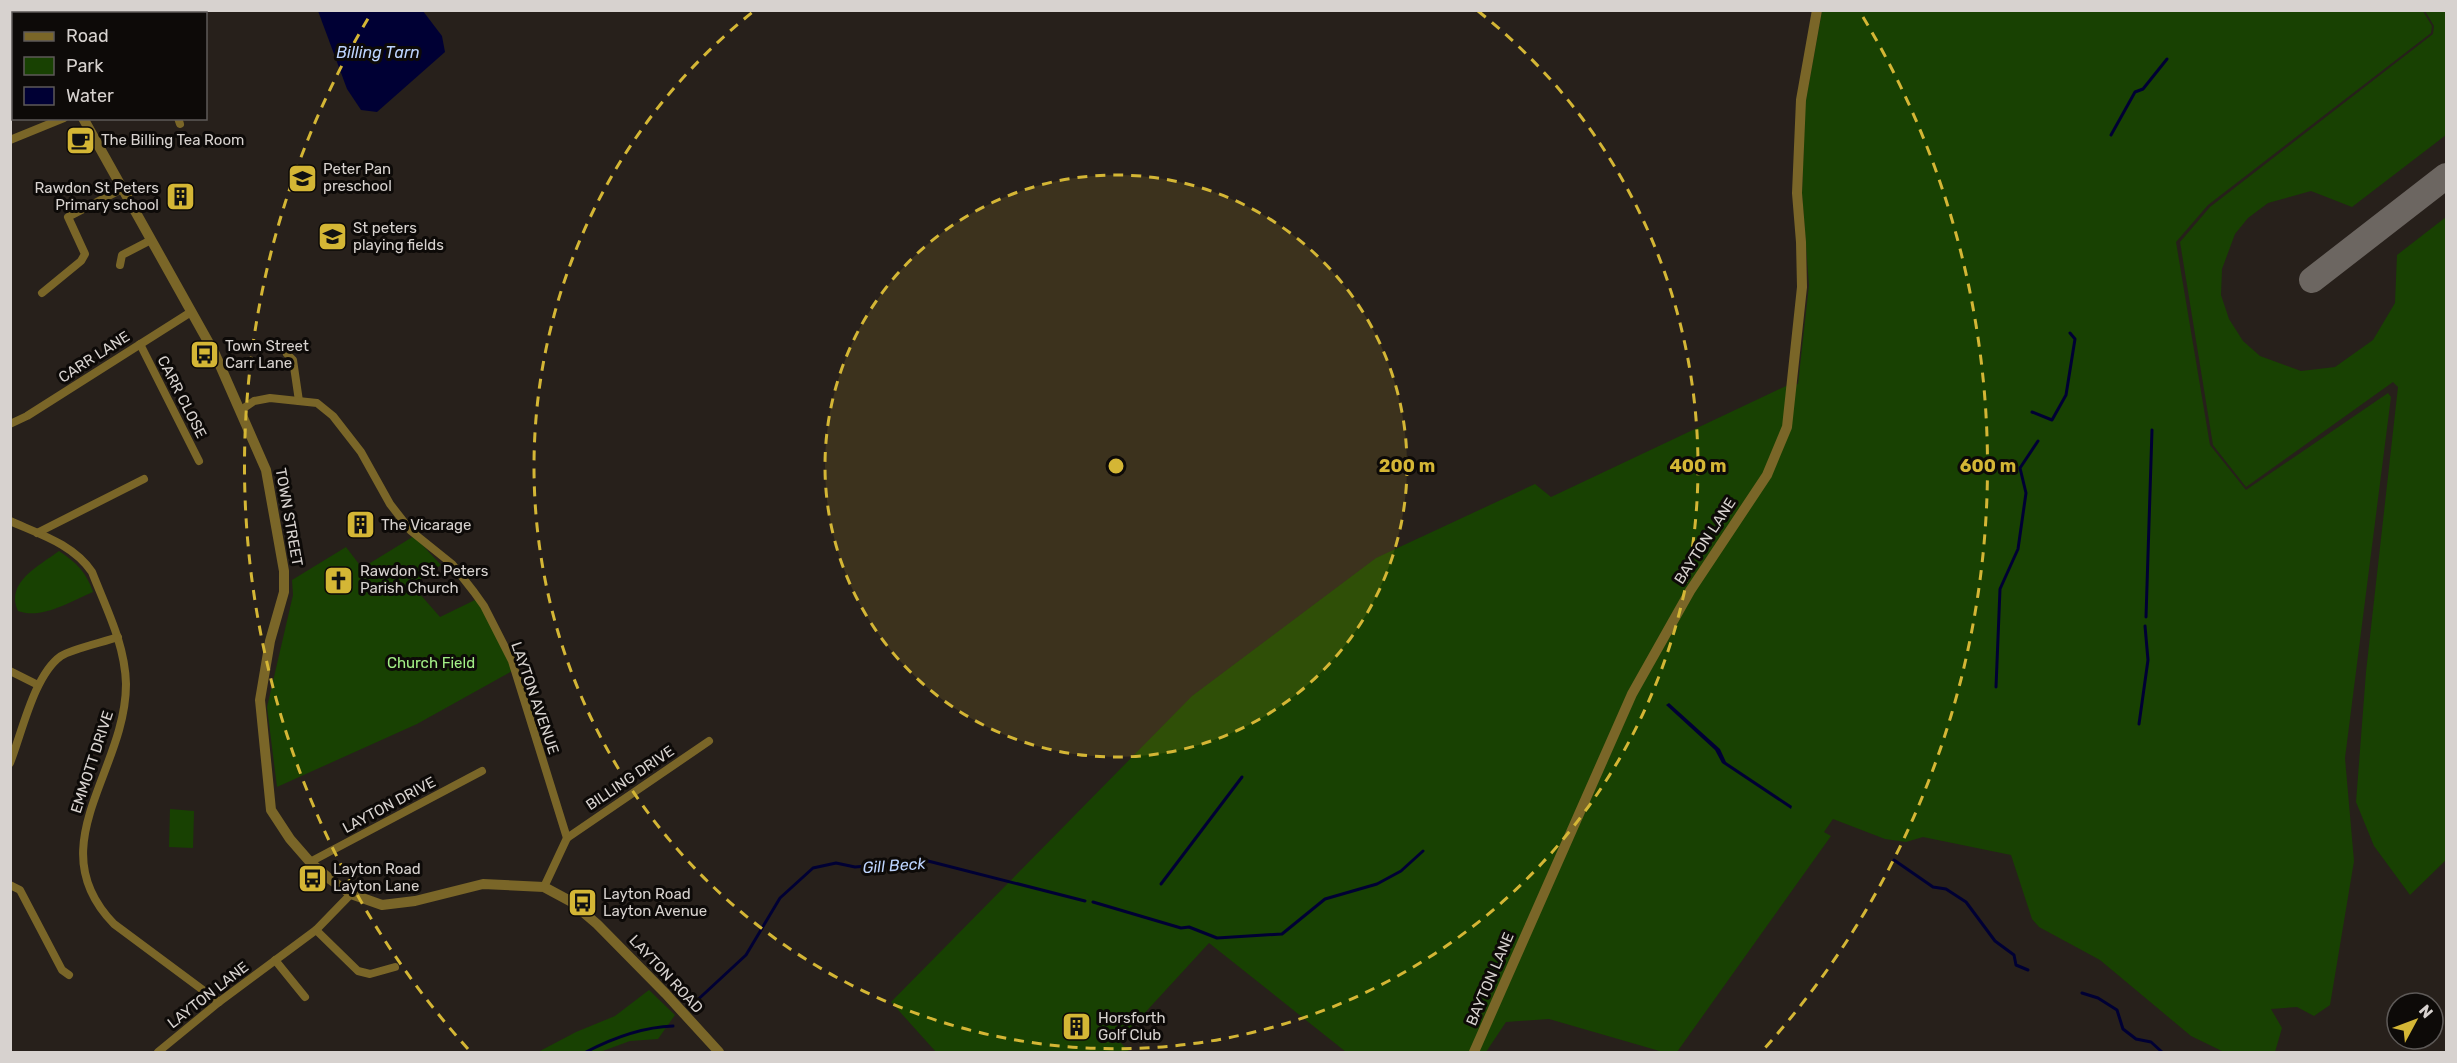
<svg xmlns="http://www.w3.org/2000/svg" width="2457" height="1063" font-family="Rubik,sans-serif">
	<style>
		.green { fill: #184102 }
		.water { fill: #000034 }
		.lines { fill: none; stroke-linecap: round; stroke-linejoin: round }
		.stream { stroke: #000034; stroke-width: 3 }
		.taxiway { stroke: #6c6661; stroke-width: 26 }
		.minor { stroke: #7a6628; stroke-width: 8 }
		.tertiary { stroke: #7a6628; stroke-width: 10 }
		.ring { fill: none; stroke: #d4b635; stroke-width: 3; stroke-dasharray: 10 8 }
		.labels { text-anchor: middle; stroke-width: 6; stroke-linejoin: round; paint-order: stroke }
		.poi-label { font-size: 15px; fill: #d7d2cf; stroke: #0d0a08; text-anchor: start }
		.street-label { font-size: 15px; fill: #d7d2cf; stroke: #0d0a08 }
		.park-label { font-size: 15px; fill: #a3ef86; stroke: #0d0a08 }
		.water-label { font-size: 16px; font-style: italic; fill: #bdd4fe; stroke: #0d0a08 }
		.centre { fill: #d4b635; stroke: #0d0a08; stroke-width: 3 }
		.ring-label { font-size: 18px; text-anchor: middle; font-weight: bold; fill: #d4b635; stroke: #0d0a08; stroke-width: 6; stroke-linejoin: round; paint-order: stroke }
	</style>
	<rect width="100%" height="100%" fill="#27201b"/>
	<g class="green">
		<polygon points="1822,11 2423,11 2432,26 2431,33 2208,205 2176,242 2210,445 2246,490 2388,393 2391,397 2345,758 2354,861 2330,1005 2314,1016 2297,1007 2271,1009 2282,1028 2275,1052 2224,1052 2191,1036 2100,960 2039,927 2032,919 2011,855 1923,837 1906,842 1885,839 1833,819 1824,832 1831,836 1677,1052 1663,1052 1549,1019 1506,1022 1486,1052 1346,1052 1209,943 1119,1041 1130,1052 936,1052 891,1002 1192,696 1376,558 1535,484 1551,497 1786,386 1798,384 1809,285 1802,194 1805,105"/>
		<polygon points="2425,11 2446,11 2446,135 2352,207 2311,191 2268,203 2248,218 2235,234 2222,269 2221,295 2229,319 2243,341 2260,356 2301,371 2335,367 2373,340 2395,303 2397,255 2446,217 2446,860 2410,895 2374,846 2356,802 2366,672 2398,387 2393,382 2246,487 2213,445 2180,242 2210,207 2433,34 2434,26"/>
		<polygon points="414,536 441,565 412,585 440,617 479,598 514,670 417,724 277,787 267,707 293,595 292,580 346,547 362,568"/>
		<path d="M59 551C76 562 87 573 93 592 71 601 42 620 18 611 5 582 39 566 59 551Z"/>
		<polygon points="170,809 194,811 193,848 169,847"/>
		<polygon points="649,990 675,1015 658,1039 630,1041 600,1052 538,1052 576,1032 615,1016"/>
	</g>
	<g class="water">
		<polygon points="318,11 423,11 442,36 445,52 377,112 361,110 347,89"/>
		<polygon points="1669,703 1720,749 1726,762 1792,806 1791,809 1722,763 1715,750 1666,705"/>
	</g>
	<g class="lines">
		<g class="stream">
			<polyline points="2111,135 2135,92 2143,89 2167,59"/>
			<polyline points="2032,412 2052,420 2066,395 2075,339 2070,333"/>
			<polyline points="2146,617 2152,430"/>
			<polyline points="1996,687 2000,589 2018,549 2026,493 2020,468 2038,441"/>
			<polyline points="2139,724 2148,660 2145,626"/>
			<polyline points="1894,860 1933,887 1946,889 1966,902 1995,941 2014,955 2016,965 2028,970"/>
			<polyline points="1161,884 1242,777"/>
			<polyline points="1093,902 1181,928 1189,927 1217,938 1282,934 1325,899 1377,884 1401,871 1423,851"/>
			<polyline points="2082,993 2098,998 2117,1010 2123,1029 2136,1039 2151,1042 2162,1052"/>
			<polyline points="691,1006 746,955 780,898 813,868 836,863 855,867 928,861 1085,901"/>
			<path d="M586 1052C613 1038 643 1027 673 1026"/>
		</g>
		<polyline class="taxiway" points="2312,280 2446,176"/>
		<g class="minor">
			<polyline points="10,46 14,57"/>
			<polyline points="178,118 180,124"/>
			<polyline points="10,140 64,118"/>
			<polyline points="120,265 122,255 151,240"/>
			<polyline points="42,293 81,261 85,254 68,217 122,189"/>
			<polyline points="140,344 199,461"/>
			<polyline points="287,354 293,360 299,401"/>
			<polyline points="241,410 254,401 270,398 317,403 333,416 361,452 390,504 411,531 452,564 474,592 484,606 512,661 567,838 544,887"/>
			<polyline points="10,424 27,416 191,312"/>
			<path d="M10 521C39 534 73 544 92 572 106 608 125 644 126 684 126 772 38 846 114 924L219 1002"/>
			<polyline points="37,533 144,479"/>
			<polyline points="10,671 38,685"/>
			<path d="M10 763C22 733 34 675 61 656 72 649 104 642 118 637"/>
			<polyline points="567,838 709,741"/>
			<polyline points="310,862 482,771"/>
			<polyline points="10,885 20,890 62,970 69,975"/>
			<polyline points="316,930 358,971 370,974 395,967"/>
			<polyline points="275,960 305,997"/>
			<polyline points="158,1052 219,1002 316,930 351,894"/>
		</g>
		<g class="tertiary">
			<polyline points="40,10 41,14"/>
			<polyline points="83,118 215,354 266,470 284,571 284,592 270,641 260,700 271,810 290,839 310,862 331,880 351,894 382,905 415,901 483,884 544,887 570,901 597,924 666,994 719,1052"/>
			<polyline points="1474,1052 1632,694 1690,591 1767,475 1787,427 1802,287 1801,242 1797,193 1801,100 1817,10"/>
		</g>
	</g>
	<circle cx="1116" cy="466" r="291" fill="#d4b635" fill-opacity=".12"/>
	<g class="ring">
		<circle cx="1116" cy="466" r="291"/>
		<path d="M1478 11A582 582 0 1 1 754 11"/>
		<path d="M468 1049A872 872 0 0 1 369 17M1863 17A872 872 0 0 1 1764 1049"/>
	</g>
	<defs>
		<symbol id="cafe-square" viewBox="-11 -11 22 22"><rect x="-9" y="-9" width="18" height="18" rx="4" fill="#d4b635" stroke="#0d0a08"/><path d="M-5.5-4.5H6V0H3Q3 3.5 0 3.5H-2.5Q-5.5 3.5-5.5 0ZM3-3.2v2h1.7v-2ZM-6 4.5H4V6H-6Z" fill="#111"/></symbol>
		<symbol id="school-square" viewBox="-11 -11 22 22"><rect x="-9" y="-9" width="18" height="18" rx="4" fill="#d4b635" stroke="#0d0a08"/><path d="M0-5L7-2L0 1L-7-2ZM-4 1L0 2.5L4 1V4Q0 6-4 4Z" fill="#111"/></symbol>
		<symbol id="building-square" viewBox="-11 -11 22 22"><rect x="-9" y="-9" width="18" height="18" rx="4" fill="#d4b635" stroke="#0d0a08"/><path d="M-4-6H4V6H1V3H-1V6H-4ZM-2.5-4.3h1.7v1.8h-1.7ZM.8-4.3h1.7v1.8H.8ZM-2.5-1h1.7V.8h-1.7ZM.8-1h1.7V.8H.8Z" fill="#111"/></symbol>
		<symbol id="bus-square" viewBox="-11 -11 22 22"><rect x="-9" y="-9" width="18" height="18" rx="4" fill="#d4b635" stroke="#0d0a08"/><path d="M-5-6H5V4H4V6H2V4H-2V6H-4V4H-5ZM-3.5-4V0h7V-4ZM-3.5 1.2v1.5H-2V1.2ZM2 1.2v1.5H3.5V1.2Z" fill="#111"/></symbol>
		<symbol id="church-square" viewBox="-11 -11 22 22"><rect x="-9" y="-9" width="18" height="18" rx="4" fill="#d4b635" stroke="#0d0a08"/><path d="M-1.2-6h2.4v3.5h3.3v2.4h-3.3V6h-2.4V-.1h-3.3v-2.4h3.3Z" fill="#111"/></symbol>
	</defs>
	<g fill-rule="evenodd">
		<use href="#cafe-square" x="64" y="124" width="33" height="33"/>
		<use href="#school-square" x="286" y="162" width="33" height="33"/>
		<use href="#building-square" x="164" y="180" width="33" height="33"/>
		<use href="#school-square" x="316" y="220" width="33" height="33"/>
		<use href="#bus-square" x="188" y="338" width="33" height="33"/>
		<use href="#building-square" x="344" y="508" width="33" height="33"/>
		<use href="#church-square" x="322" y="564" width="33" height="33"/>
		<use href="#bus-square" x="296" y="862" width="33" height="33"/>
		<use href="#bus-square" x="566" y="886" width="33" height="33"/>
		<use href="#building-square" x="1060" y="1010" width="33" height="33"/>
	</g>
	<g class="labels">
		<g class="poi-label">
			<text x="101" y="145">The Billing Tea Room</text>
			<text x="323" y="174">Peter Pan<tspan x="323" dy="17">preschool</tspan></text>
			<text x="159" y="193" text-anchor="end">Rawdon St Peters<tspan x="159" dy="17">Primary school</tspan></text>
			<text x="353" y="233">St peters<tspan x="353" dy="17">playing fields</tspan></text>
			<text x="225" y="351">Town Street<tspan x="225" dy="17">Carr Lane</tspan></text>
			<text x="381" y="530">The Vicarage</text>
			<text x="360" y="576">Rawdon St. Peters<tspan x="360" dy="17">Parish Church</tspan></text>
			<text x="333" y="874">Layton Road<tspan x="333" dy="17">Layton Lane</tspan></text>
			<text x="603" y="899">Layton Road<tspan x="603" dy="17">Layton Avenue</tspan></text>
			<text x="1098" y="1023">Horsforth<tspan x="1098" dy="17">Golf Club</tspan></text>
		</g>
		<g class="street-label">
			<text transform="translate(94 357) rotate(-33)" y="5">CARR LANE</text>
			<text transform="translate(182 397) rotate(63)" y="5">CARR CLOSE</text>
			<text transform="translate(289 517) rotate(80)" y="5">TOWN STREET</text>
			<text transform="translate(1705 541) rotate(-57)" y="5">BAYTON LANE</text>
			<text transform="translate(535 698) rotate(71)" y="5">LAYTON AVENUE</text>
			<text transform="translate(92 762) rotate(-72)" y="5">EMMOTT DRIVE</text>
			<text transform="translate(630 778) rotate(-34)" y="5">BILLING DRIVE</text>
			<text transform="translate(389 805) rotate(-28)" y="5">LAYTON DRIVE</text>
			<text transform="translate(666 974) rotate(47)" y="5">LAYTON ROAD</text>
			<text transform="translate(1490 979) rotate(-67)" y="5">BAYTON LANE</text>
			<text transform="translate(208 995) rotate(-38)" y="5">LAYTON LANE</text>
		</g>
		<g class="park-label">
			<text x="431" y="668">Church Field</text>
		</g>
		<g class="water-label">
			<text x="378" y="58">Billing Tarn</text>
			<text transform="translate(894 865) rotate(-4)" y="6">Gill Beck</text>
		</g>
	</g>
	<circle cx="1116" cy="466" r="9" class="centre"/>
	<g class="ring-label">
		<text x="1407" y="472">200 m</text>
		<text x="1698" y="472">400 m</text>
		<text x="1988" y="472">600 m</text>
	</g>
	<rect width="2457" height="1063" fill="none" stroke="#d7d2cf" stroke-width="24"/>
	<rect x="12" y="12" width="195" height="108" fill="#0d0a08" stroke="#5e5a58" stroke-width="1.5"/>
	<rect x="24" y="32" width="30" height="9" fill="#7a6628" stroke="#5e5a58" stroke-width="1.5"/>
	<text x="66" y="42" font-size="18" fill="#d7d2cf">Road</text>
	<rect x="24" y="57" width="30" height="18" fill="#184102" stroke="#5e5a58" stroke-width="1.5"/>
	<text x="66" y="72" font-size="18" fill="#d7d2cf">Park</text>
	<rect x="24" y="87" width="30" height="18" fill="#000034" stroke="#5e5a58" stroke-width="1.5"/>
	<text x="66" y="102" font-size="18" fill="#d7d2cf">Water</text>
	<g transform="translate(2415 1021) rotate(49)"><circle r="28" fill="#0d0a08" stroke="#5e5a58" stroke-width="1.5"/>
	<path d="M0-4.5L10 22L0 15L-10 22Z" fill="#d4b635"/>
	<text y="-9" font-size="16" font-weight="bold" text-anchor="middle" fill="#d7d2cf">N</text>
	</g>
</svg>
